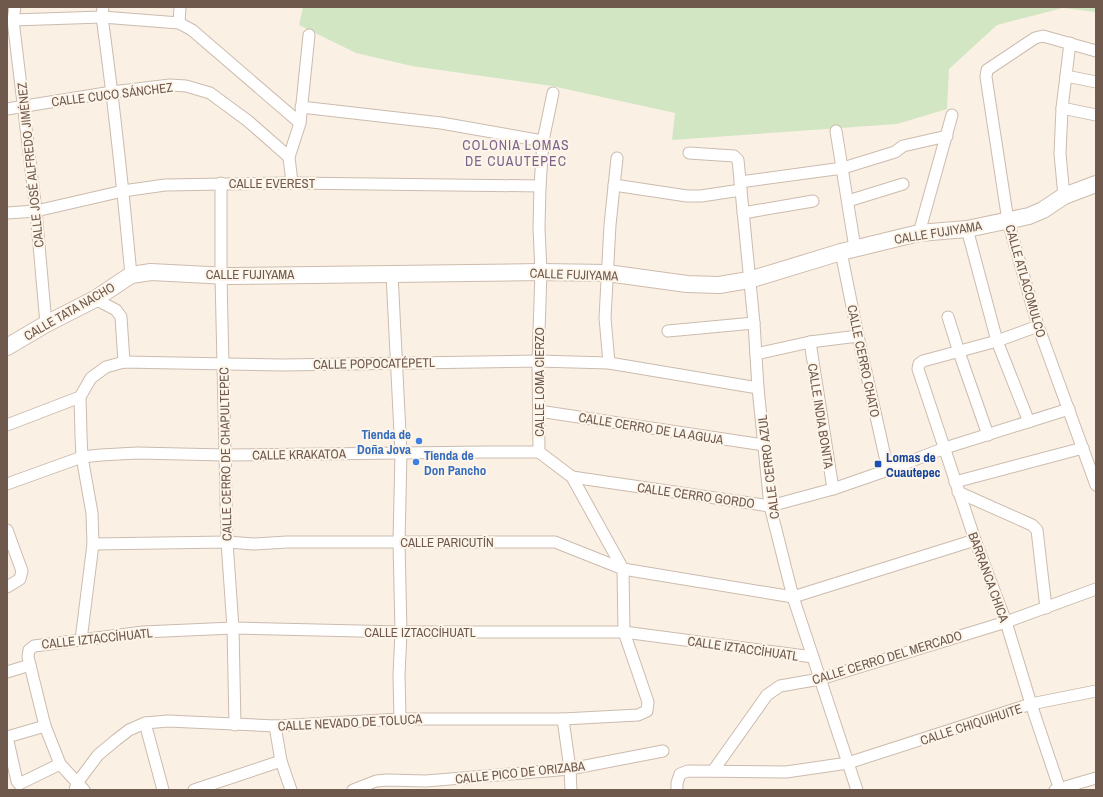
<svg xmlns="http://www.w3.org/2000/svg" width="1103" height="797" font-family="'Archivo Narrow',sans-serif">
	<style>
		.green { fill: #d2e6c4 }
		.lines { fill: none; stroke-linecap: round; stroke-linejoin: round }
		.street-casing { stroke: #ccbbae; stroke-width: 13 }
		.secondary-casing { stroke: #cebbac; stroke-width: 18 }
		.street { stroke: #fff; stroke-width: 11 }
		.secondary { stroke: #fff; stroke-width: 16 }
		.shop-dot { fill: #3f7fe0; stroke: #fdf5e9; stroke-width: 1.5 }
		.transit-dot { fill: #1a4fb4; stroke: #fdf5e9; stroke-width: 1.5 }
		.labels { text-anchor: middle; stroke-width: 4; stroke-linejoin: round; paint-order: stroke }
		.street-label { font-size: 13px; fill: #6f584c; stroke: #fdf5e9 }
		.shop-label { font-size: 13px; font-weight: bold; fill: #366cbe; stroke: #fdf5e9; text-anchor: end }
		.transit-label { font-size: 13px; font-weight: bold; fill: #164399; stroke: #fdf5e9; text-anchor: start }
		.neighbourhood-label { font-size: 14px; letter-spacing: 1px; fill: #7e648c; stroke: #fdf5e9 }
	</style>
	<rect width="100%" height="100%" fill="#faf1e4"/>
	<polygon class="green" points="303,7 1096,7 1096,12 1063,8 997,25 949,69 947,109 897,124 672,140 675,113 552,86 412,66 356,53 299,25"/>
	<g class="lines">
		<defs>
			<g id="street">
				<polyline points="15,7 13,20 36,211 46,324"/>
				<path d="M103 7 102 17C114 103 123 189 131 275"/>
				<polyline points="13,20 102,17 179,23 192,30 300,123"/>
				<polyline points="179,23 180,7"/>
				<polyline points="1096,51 1043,36 1035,38 987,70 986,77 1008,221 1038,326 1096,485"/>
				<polyline points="1066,76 1096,82"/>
				<polyline points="301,107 441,123 543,141"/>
				<polyline points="1062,108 1096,115"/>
				<polyline points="7,109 112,92 170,85 186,86 210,93 248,121 289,157"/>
				<polyline points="836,131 855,248"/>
				<polyline points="689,153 734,156 738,160 754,323 758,388 770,506 793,597 857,790"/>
				<polyline points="740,182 843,168 895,152 903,146 947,136"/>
				<polyline points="221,183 221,276 227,542 233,628 235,725"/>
				<polyline points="292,183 289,157 300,123 309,35"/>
				<polyline points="614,185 687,196 701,196 741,190"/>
				<polyline points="1064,196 1060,154 1062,108 1070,43"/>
				<polyline points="848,201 903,184"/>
				<polyline points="7,213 36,211 123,191 165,185 292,183 540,186"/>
				<polyline points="743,213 813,201"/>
				<polyline points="967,229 997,341 1029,422"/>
				<polyline points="919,233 952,115"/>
				<polyline points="841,252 858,336 888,470"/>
				<polyline points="392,274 401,453 399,542 401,632 399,675 400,719"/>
				<polyline points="95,299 116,310 121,317 124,362"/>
				<polyline points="948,317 959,352 988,435"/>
				<polyline points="1038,326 997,341 923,361 919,364 918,369 975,540 1006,622 1031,704 1060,790"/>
				<polyline points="668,331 754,323"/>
				<polyline points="810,342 833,489"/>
				<polyline points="756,354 810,342 858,336"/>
				<polyline points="609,363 605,318 610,225 617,158"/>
				<polyline points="80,397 81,435 82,457 92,513 93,544 81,640"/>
				<polyline points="539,411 764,445"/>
				<polyline points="7,425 80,397 91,378 106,367 124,362 283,365 538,361 609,363 758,388"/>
				<polyline points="572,477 770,506 833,489 888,470 945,448 1069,409"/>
				<polyline points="955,482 1083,448"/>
				<polyline points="7,484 82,457 101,455 137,453 225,455 486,452 539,452"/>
				<polyline points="958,492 1032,525 1037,530 1046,608"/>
				<polyline points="7,530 22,571 20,579 7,587"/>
				<polyline points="93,544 227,542 254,544 287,542 555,542 623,569 793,597 975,540"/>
				<polyline points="7,672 30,665"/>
				<polyline points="563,719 570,769 571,790"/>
				<polyline points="145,723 163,790"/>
				<polyline points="275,726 281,761 291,790"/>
				<polyline points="7,737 17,781 19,784 60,764"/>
				<polyline points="7,737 45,726"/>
				<polyline points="713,771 767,695 780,686 820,679 1006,622 1096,589"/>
				<polyline points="75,790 77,783 98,755 116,740 129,730 145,723 168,721 275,726 400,719 563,719 638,715 647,711 648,702 624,632 623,569 572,477 539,452 538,361 541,272 539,228 540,186 543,141 553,93"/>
				<polyline points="84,790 60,764 45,726 28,657 29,650 34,646 143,632 233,628 401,632 624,632 813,657"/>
				<polyline points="194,790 281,761"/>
				<polyline points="353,790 376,781 387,780 426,781 570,769 663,751"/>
				<polyline points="677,790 677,783 680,774 688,771 786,772 848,763 1031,704 1096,691"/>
				<polyline points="1055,790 1096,778"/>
			</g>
			<polyline id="secondary" points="7,347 46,324 95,299 131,275 151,272 228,276 541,272 607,273 687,284 719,285 749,280 841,252 919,233 967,229 1029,216 1043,210 1064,196 1096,184"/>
		</defs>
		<use href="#street" class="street-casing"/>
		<use href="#secondary" class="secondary-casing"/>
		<use href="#street" class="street"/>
		<use href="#secondary" class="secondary"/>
	</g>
	<g class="shop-dot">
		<circle cx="419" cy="441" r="4"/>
		<circle cx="416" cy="462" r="4"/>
	</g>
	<rect class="transit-dot" x="874" y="460" width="8" height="8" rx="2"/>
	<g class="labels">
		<g class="street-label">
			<text transform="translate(112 94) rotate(-7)" y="5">CALLE CUCO SÁNCHEZ</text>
			<text transform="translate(30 165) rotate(-96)" y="5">CALLE JOSÉ ALFREDO JIMÉNEZ</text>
			<text x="272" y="188">CALLE EVEREST</text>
			<text transform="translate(938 232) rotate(-9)" y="5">CALLE FUJIYAMA</text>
			<text x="250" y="279">CALLE FUJIYAMA</text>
			<text transform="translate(574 274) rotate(2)" y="5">CALLE FUJIYAMA</text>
			<text transform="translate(1026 281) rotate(74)" y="5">CALLE ATLACOMULCO</text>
			<text transform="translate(69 311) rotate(-30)" y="5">CALLE TATA NACHO</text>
			<text transform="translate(864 361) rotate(78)" y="5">CALLE CERRO CHATO</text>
			<text transform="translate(374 363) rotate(-1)" y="5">CALLE POPOCATÉPETL</text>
			<text transform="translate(539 382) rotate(-90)" y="5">CALLE LOMA CIERZO</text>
			<text transform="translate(821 416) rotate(81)" y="5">CALLE INDIA BONITA</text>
			<text transform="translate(651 428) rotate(9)" y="5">CALLE CERRO DE LA AGUJA</text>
			<text transform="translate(225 454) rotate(-91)" y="5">CALLE CERRO DE CHAPULTEPEC</text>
			<text transform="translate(299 454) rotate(-1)" y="5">CALLE KRAKATOA</text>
			<text transform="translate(768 467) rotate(-97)" y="5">CALLE CERRO AZUL</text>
			<text transform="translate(696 495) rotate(8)" y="5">CALLE CERRO GORDO</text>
			<text x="447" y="547">CALLE PARICUTÍN</text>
			<text transform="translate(989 577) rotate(70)" y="5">BARRANCA CHICA</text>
			<text x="420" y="637">CALLE IZTACCÍHUATL</text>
			<text transform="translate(97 638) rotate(-6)" y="5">CALLE IZTACCÍHUATL</text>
			<text transform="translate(743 648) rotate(8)" y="5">CALLE IZTACCÍHUATL</text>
			<text transform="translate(887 657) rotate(-17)" y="5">CALLE CERRO DEL MERCADO</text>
			<text transform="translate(350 722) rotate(-3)" y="5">CALLE NEVADO DE TOLUCA</text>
			<text transform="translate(971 724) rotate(-18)" y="5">CALLE CHIQUIHUITE</text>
			<text transform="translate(520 772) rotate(-6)" y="5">CALLE PICO DE ORIZABA</text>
		</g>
		<g class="shop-label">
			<text x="411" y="439">Tienda de<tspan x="411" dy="15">Doña Jova</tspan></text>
			<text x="424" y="460" text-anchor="start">Tienda de<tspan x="424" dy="15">Don Pancho</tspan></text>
		</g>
		<g class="transit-label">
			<text x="886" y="462">Lomas de<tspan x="886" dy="15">Cuautepec</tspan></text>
		</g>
		<g class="neighbourhood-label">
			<text x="516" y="150">COLONIA LOMAS<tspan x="516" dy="16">DE CUAUTEPEC</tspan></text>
		</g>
	</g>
	<rect width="1103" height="797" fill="none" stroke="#6f584c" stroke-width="16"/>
</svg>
